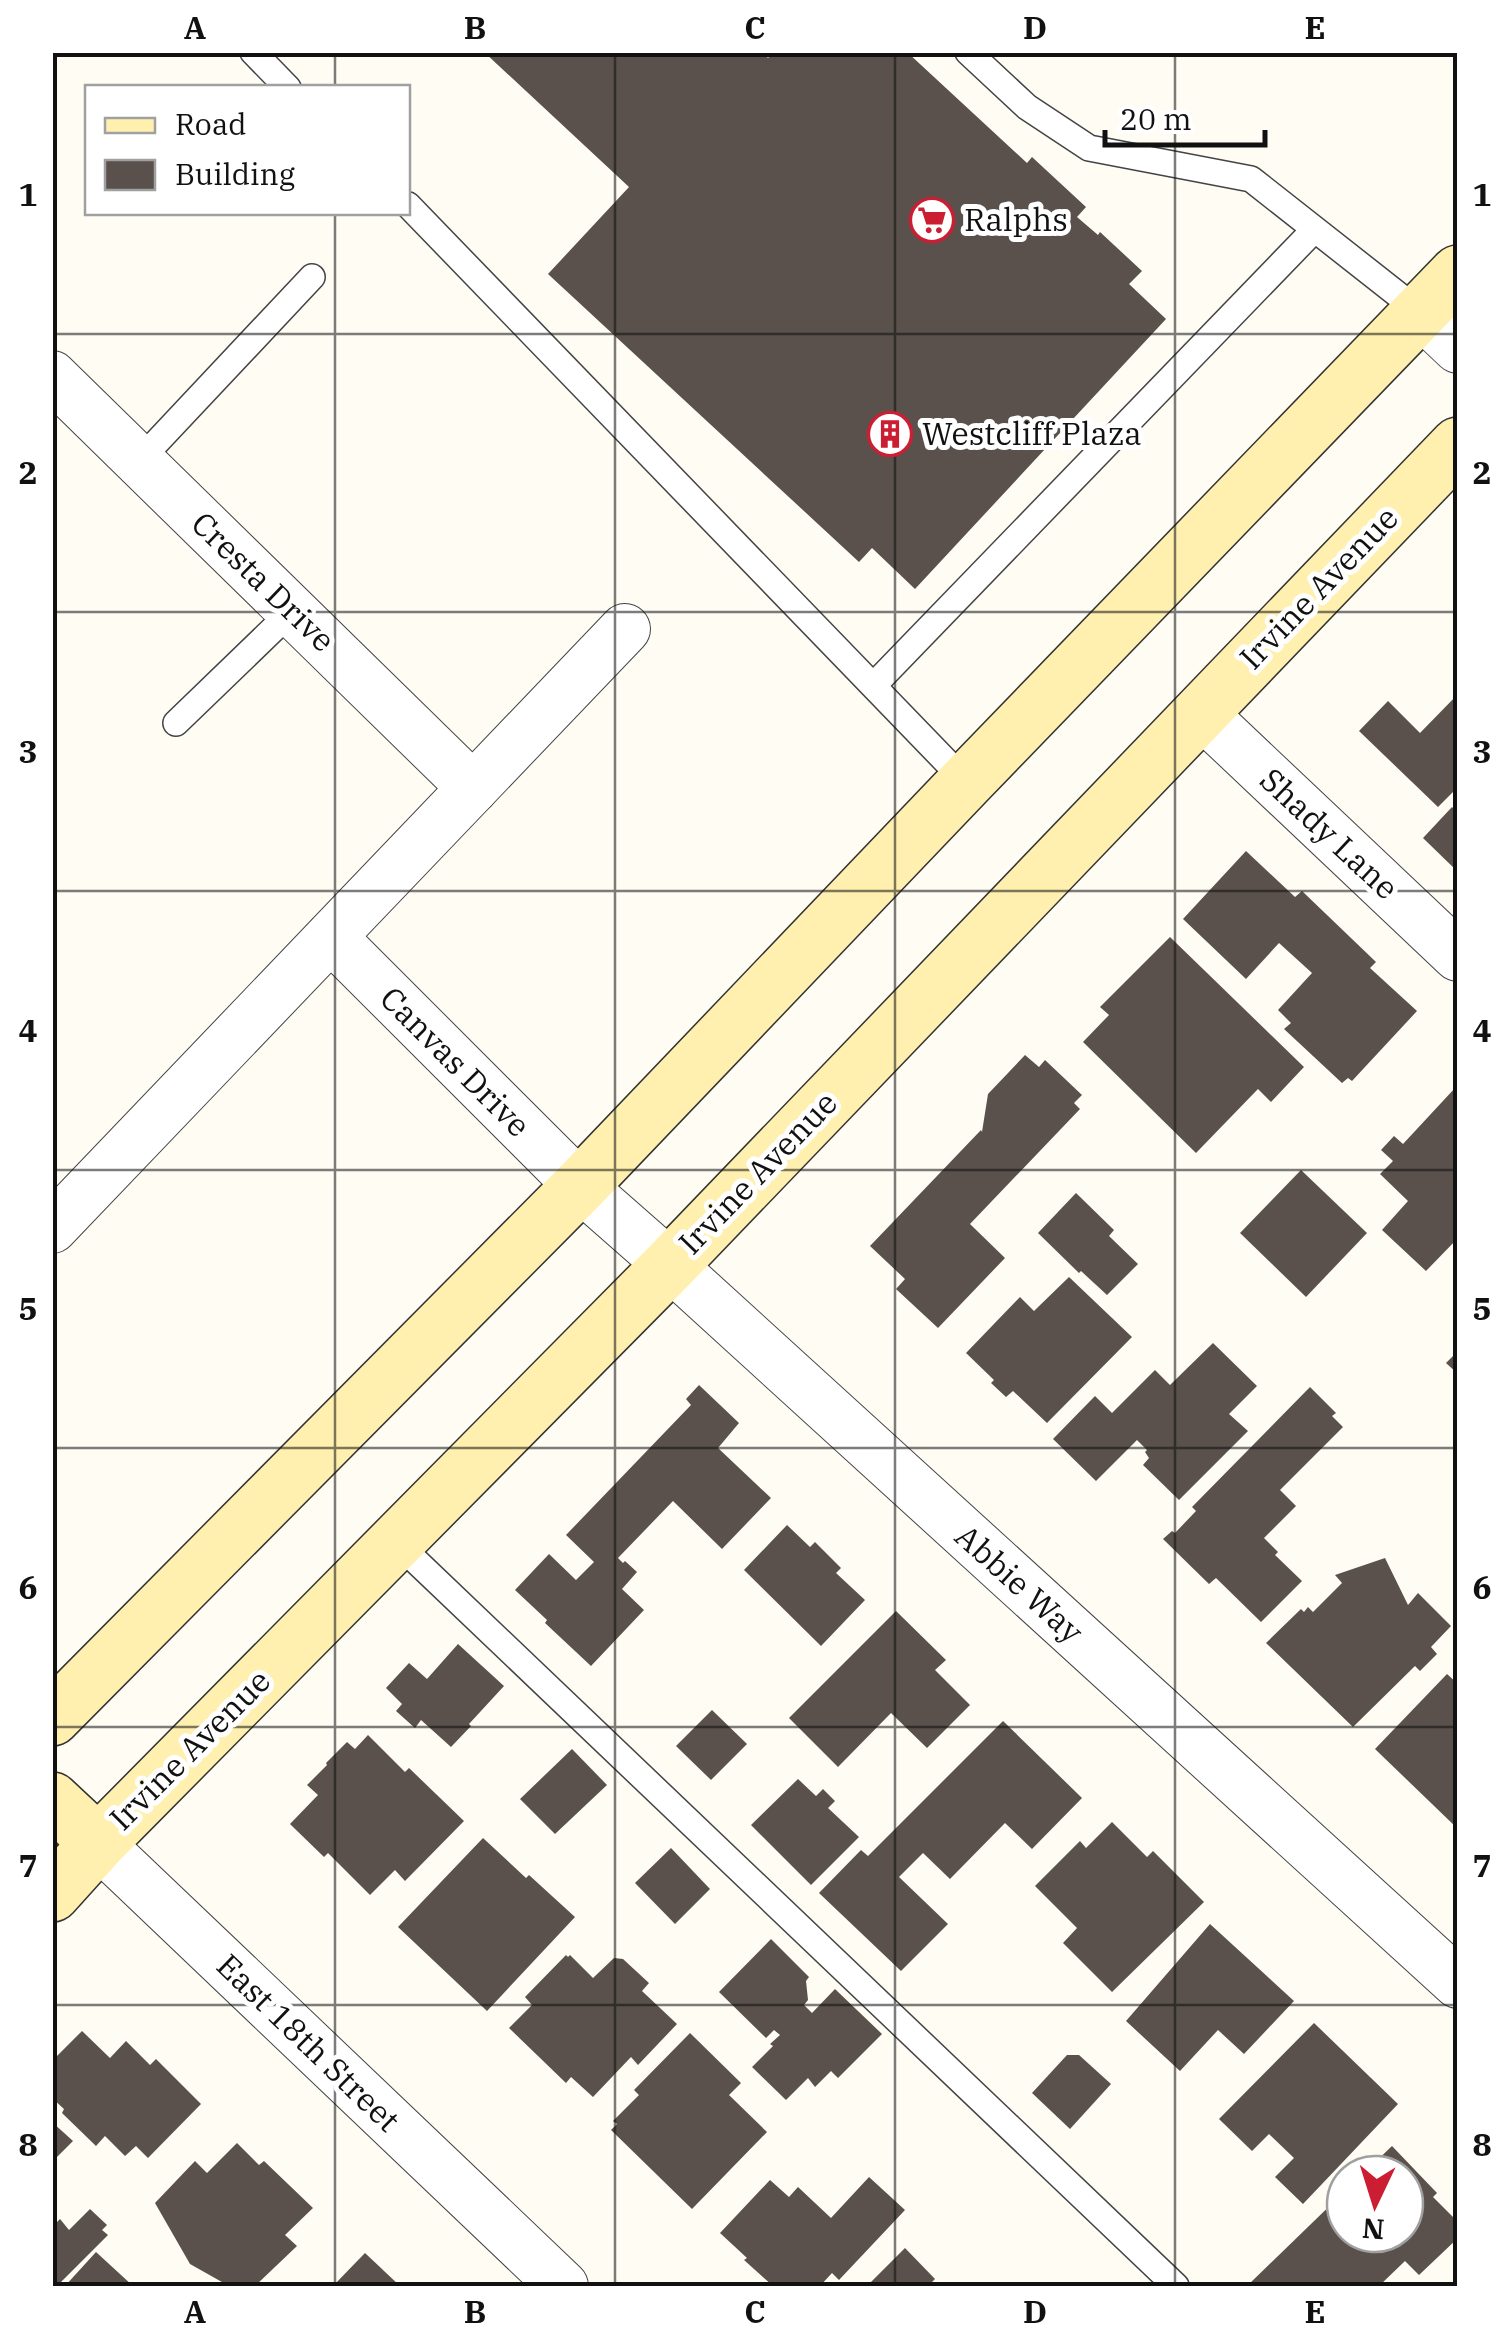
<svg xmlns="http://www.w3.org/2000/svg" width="1510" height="2339" font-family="'IBM Plex Serif',serif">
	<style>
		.building { fill: #5a514c }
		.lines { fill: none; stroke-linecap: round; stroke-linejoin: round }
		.lane-casing { stroke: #444; stroke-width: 28 }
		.street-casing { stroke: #444; stroke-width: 52 }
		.secondary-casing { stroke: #333; stroke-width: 58 }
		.lane { stroke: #fff; stroke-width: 25 }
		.street { stroke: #fff; stroke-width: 50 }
		.secondary { stroke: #fff0af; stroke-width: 55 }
		.grid { fill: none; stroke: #111; stroke-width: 2.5; stroke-opacity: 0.55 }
		.labels { text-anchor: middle; stroke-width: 10; stroke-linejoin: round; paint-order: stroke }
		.poi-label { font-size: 32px; fill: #111; stroke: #fff; text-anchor: start }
		.street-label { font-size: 32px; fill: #111; stroke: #fff }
		.neatline { fill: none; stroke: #111; stroke-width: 4 }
		.grid-label { font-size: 32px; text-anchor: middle; font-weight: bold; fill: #111 }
	</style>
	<rect width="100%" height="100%" fill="#fffcf4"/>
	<g class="building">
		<polygon points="484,52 763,52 768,58 773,52 907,52 1027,163 1032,157 1086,207 1077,217 1098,235 1100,232 1142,271 1129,284 1166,319 915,589 872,548 859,562 548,274 629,187"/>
		<polygon points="1458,694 1458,787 1438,807 1359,731 1388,701 1420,733"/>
		<polygon points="1452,807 1458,813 1458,872 1423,838"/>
		<polygon points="1246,851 1295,897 1302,891 1376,962 1370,968 1417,1011 1352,1081 1348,1078 1342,1083 1284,1029 1291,1023 1278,1010 1312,973 1279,943 1246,979 1183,919"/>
		<polygon points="1170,937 1304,1067 1271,1102 1258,1089 1196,1153 1083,1042 1109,1015 1100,1007"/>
		<polygon points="1025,1055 1039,1067 1045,1060 1082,1095 1074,1103 1080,1109 970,1224 1005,1258 938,1328 896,1289 905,1279 870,1246 981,1130 982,1132 988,1094"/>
		<polygon points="1455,1088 1458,1090 1458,1238 1426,1271 1382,1230 1408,1201 1380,1174 1393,1161 1381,1150 1394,1136 1403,1144"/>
		<polygon points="1301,1170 1367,1233 1306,1297 1240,1233"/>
		<polygon points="1076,1193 1114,1230 1109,1236 1138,1264 1107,1295 1081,1271 1079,1273 1038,1233"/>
		<polygon points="1069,1277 1132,1337 1047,1423 1013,1391 1006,1397 991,1383 994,1380 966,1353 1020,1297 1034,1311"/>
		<polygon points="1213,1343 1257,1386 1229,1414 1248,1431 1179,1500 1143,1465 1149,1458 1145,1452 1147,1450 1137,1440 1096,1481 1053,1439 1095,1396 1112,1413 1155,1370 1170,1385"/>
		<polygon points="1458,1351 1458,1374 1446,1363"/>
		<polygon points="699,1385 739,1423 718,1448 771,1498 722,1549 673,1501 618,1558 623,1563 625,1561 637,1572 622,1589 644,1610 591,1666 545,1623 547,1620 515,1590 549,1554 576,1580 594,1562 566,1535 691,1405 686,1399"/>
		<polygon points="1310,1387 1336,1413 1332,1416 1343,1427 1280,1490 1296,1506 1264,1538 1278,1552 1275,1555 1302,1581 1261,1622 1216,1578 1209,1584 1163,1539 1172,1531 1175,1533 1196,1511 1192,1507"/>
		<polygon points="787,1525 810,1547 815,1542 841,1568 836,1573 865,1600 821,1646 744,1570"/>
		<polygon points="1385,1558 1408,1605 1418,1593 1451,1626 1431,1647 1437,1654 1420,1671 1415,1666 1353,1727 1266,1643 1301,1609 1304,1612 1308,1607 1313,1612 1342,1583 1335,1575"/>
		<polygon points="896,1611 946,1660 935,1670 970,1705 927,1748 891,1713 838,1767 789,1718"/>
		<polygon points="458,1644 504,1686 469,1724 471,1726 451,1747 421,1720 415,1728 396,1711 402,1704 386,1688 409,1663 427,1679"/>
		<polygon points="1447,1674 1458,1684 1458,1829 1375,1749"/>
		<polygon points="712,1710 747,1744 711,1780 676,1746"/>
		<polygon points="1003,1721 1082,1798 1032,1849 1005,1823 950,1879 923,1853 899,1877 948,1924 901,1971 819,1893 861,1850 868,1856"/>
		<polygon points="368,1735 405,1772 409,1768 464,1821 405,1881 395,1870 370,1895 328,1853 324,1857 290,1824 318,1795 307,1785 327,1765 326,1763 347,1742 355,1749"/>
		<polygon points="572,1749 607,1785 555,1834 520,1799"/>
		<polygon points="798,1779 816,1796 823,1789 835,1801 828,1808 859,1837 811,1885 751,1825"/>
		<polygon points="1112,1822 1147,1857 1153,1851 1204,1902 1112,1992 1063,1943 1077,1928 1035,1886 1080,1841 1086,1848"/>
		<polygon points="483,1838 526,1878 529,1875 575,1917 487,2011 398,1927"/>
		<polygon points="671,1848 710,1889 675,1924 635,1883"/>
		<polygon points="1210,1924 1294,2001 1244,2054 1218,2030 1180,2071 1126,2021"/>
		<polygon points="771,1939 809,1977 806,1981 808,2000 804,2005 812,2013 835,1989 882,2034 838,2078 831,2071 815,2087 808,2078 786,2100 752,2067 773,2046 770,2044 780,2035 774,2030 766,2038 719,1992"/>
		<polygon points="566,1955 568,1957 570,1955 593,1978 614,1958 623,1959 649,1983 642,1991 677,2024 638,2065 631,2057 593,2097 571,2077 566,2083 509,2028 532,2005 525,1997"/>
		<polygon points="1314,2023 1398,2104 1303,2204 1275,2177 1294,2158 1269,2134 1252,2151 1219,2119"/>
		<polygon points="82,2031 110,2058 126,2041 150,2065 156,2059 201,2104 148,2158 136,2146 125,2156 105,2136 96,2146 62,2113 64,2109 52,2098 52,2061"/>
		<polygon points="690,2033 741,2083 729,2095 767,2132 692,2209 611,2130 617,2124 613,2121 639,2095 634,2090"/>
		<polygon points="1067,2055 1079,2055 1111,2084 1070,2129 1032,2093"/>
		<polygon points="52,2122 73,2141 52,2162"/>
		<polygon points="237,2143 259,2165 264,2161 313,2208 285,2235 297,2246 255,2286 229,2286 190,2264 155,2203 195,2161 207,2173"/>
		<polygon points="1392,2146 1437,2193 1433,2197 1458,2222 1458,2238 1419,2275 1405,2261 1379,2286 1247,2286 1345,2191 1345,2234 1405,2234 1405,2174 1363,2174"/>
		<polygon points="869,2177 905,2210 839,2280 832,2273 820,2286 773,2286 744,2260 747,2258 720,2233 770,2180 789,2197 798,2187 831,2218"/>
		<polygon points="90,2209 107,2225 102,2230 108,2235 57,2286 52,2286 52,2227 60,2219 69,2230"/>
		<polygon points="905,2248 935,2279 928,2286 871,2286 869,2284"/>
		<polygon points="96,2252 133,2286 65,2286"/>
		<polygon points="365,2253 400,2286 333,2286"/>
	</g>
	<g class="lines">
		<defs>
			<g id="lane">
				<polyline points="253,52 288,88"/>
				<polyline points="968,52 1027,107 1089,148 1251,179 1420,312"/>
				<polyline points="408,205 966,782"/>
				<polyline points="139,461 312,277"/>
				<polyline points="874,685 1314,230"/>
				<polyline points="176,723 292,611"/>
				<polyline points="396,1542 1176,2286"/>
			</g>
			<g id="street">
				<polyline points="1420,312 1458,348"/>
				<polyline points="52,376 473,788"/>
				<polyline points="1200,712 1458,956"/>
				<polyline points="331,937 580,1186 670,1265 1458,1983"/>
				<polyline points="52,1228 625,629"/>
				<polyline points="98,1843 563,2286"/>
			</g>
			<g id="secondary">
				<polyline points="52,1718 580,1186 966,782 1458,273"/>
				<polyline points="52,1800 98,1843"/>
				<polyline points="52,1894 98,1843 670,1265 1458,445"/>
			</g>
		</defs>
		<use href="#lane" class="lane-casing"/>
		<use href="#street" class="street-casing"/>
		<use href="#secondary" class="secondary-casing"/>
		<use href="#lane" class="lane"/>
		<use href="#street" class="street"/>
		<use href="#secondary" class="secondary"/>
	</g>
	<path class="grid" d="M335 52V88M615 52V2286M895 52V2286M1175 52V2286M335 212V2286M52 334H1458M52 612H1458M52 891H1458M52 1170H1458M52 1448H1458M52 1727H1458M52 2005H1458"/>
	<defs>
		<symbol id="supermarket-ring" viewBox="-11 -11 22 22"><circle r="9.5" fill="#fff" stroke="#cc1e33" stroke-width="1.5"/><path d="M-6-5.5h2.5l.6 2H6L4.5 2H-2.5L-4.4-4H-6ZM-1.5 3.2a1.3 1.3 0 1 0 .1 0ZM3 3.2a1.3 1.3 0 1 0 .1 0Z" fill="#cc1e33"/></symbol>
		<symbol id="building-ring" viewBox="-11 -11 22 22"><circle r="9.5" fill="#fff" stroke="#cc1e33" stroke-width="1.5"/><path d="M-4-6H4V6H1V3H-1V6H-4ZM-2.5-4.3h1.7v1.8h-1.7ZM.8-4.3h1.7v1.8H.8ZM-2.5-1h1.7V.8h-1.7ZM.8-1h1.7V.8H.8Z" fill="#cc1e33"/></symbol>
	</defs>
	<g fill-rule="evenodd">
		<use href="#supermarket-ring" x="907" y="195" width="50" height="50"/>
		<use href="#building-ring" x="865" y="409" width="50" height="50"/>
	</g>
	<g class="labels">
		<g class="poi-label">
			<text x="964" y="231">Ralphs</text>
			<text x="922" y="445">Westcliff Plaza</text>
		</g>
		<g class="street-label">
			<text transform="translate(263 582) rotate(44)" y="11">Cresta Drive</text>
			<text transform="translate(1319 588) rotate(-46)" y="11">Irvine Avenue</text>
			<text transform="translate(1329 834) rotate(43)" y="11">Shady Lane</text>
			<text transform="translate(455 1062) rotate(45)" y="11">Canvas Drive</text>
			<text transform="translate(758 1173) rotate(-46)" y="11">Irvine Avenue</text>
			<text transform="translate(1019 1584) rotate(42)" y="11">Abbie Way</text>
			<text transform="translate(190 1750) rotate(-45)" y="11">Irvine Avenue</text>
			<text transform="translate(308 2043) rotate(44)" y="11">East 18th Street</text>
		</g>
	</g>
	<rect width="1510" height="2339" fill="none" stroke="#ffffff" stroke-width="110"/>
	<rect x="85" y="85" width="325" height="130" fill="#ffffff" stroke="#a0a0a0" stroke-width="2.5"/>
	<rect x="105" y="118" width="50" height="15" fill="#fff0af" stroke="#a0a0a0" stroke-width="2.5"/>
	<text x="175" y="135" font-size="30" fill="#111111">Road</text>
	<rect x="105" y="160" width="50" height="30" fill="#5a514c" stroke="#a0a0a0" stroke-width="2.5"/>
	<text x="175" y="185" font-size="30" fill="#111111">Building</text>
	<g transform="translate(1375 2204) rotate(184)"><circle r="48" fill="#ffffff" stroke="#a0a0a0" stroke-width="2.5"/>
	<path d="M0-8L18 38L0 25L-18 38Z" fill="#cc1e33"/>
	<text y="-15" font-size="28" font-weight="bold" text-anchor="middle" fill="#111111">N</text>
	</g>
	<path d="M1105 130v15h160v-15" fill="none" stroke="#111111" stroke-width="5"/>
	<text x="1120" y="130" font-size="30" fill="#111111" stroke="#ffffff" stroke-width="8" paint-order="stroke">20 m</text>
	<rect x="55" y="55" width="1400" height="2229" class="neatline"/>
	<g class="grid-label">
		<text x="195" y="39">A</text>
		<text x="475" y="39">B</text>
		<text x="755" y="39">C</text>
		<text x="1035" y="39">D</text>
		<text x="1315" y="39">E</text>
		<text x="28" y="206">1</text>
		<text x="1482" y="206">1</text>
		<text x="28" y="484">2</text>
		<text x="1482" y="484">2</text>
		<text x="28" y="763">3</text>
		<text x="1482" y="763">3</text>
		<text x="28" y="1042">4</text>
		<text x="1482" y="1042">4</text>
		<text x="28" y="1320">5</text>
		<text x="1482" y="1320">5</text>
		<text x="28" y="1599">6</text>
		<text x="1482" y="1599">6</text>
		<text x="28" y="1877">7</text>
		<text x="1482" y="1877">7</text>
		<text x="28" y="2156">8</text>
		<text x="1482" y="2156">8</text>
		<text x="195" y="2323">A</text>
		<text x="475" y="2323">B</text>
		<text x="755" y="2323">C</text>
		<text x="1035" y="2323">D</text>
		<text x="1315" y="2323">E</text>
	</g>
</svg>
